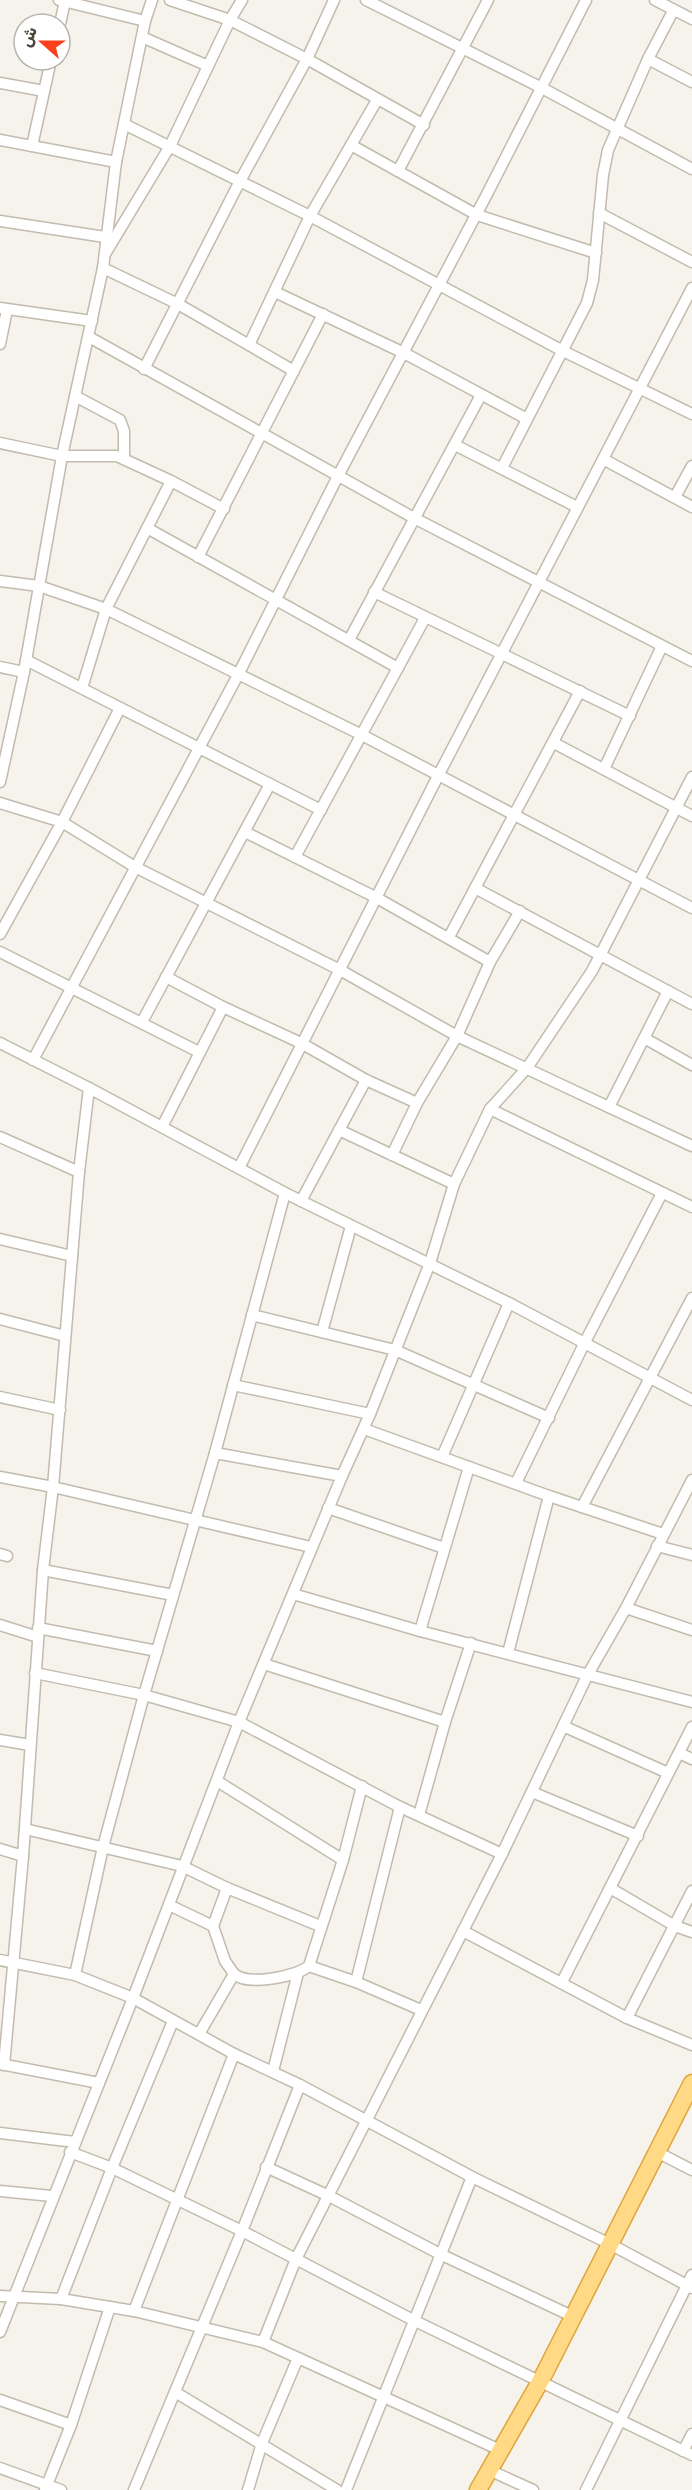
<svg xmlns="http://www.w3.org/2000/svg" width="692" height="2490" font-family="Rubik,'Noto Naskh Arabic',sans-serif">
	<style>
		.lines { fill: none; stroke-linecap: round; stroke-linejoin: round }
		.minor-casing { stroke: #c2bbae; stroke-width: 13 }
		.trunk-casing { stroke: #e0a43c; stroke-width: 19 }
		.minor { stroke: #fff; stroke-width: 10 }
		.trunk { stroke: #ffd985; stroke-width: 16 }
	</style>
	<rect width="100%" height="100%" fill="#f6f3ec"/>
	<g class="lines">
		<defs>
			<g id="minor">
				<polyline points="59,0 145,21"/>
				<polyline points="170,0 230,20 307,59 424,125"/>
				<polyline points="366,0 542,88 692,169"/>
				<polyline points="655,0 692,19"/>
				<polyline points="60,24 65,1"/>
				<polyline points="142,37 208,66"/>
				<polyline points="648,59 692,82"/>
				<polyline points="0,83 44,91"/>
				<polyline points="124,124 310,216 563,351 692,414"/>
				<polyline points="0,140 116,162"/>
				<polyline points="351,145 477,215 596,253"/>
				<polyline points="32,146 51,60"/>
				<polyline points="398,171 488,0"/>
				<polyline points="599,213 692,262"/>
				<polyline points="0,221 105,237"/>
				<polyline points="105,254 170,146 230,20 242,0"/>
				<polyline points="103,268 178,304 294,371"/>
				<polyline points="275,292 404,353 527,419"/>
				<polyline points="0,308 92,321"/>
				<polyline points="89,337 414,518 692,661"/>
				<polyline points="0,344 7,310"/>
				<polyline points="249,345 310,216 377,100"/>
				<polyline points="144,369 240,181 307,59 334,0"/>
				<polyline points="75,396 120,420 124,431 124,459"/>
				<polyline points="0,443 62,456 117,456 171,481 224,509"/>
				<polyline points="455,445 577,507"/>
				<polyline points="603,459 692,507"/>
				<polyline points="502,468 587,303 593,280 603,175 608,150 648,59 673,11"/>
				<polyline points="675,497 692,466"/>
				<polyline points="147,528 398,668"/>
				<polyline points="198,557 323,314"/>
				<polyline points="0,581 39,586 106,609 362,735 692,908"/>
				<polyline points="374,592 630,716"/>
				<polyline points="349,640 481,395"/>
				<polyline points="26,660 321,810"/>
				<polyline points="0,667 24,672"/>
				<polyline points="82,688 106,609 171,481"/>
				<polyline points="554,743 692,816"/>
				<polyline points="604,769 662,646"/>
				<polyline points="0,782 24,672 62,456 103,268 116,162 145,21 152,0"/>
				<polyline points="0,803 62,822 135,867 340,970 457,1036 692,1146"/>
				<polyline points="245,832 377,898 490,962"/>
				<polyline points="295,857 425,618"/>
				<polyline points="475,888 692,1004"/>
				<polyline points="0,934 62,822 120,708"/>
				<polyline points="449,937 580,691"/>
				<polyline points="0,952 199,1052"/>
				<polyline points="166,977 223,1007 301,1043 366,1080 417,1103"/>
				<polyline points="142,1022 270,784"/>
				<polyline points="646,1039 692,1065"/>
				<polyline points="0,1043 89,1088 285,1193 509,1303 692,1400"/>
				<polyline points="33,1060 239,673 338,476 486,196 586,0"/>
				<polyline points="609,1107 668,991"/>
				<polyline points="490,1109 692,1207"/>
				<polyline points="162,1127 223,1007"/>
				<polyline points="339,1130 454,1184"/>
				<polyline points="0,1137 79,1172"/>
				<polyline points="392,1155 417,1103 457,1036 490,962 520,911"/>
				<polyline points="239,1168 438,776 692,288"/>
				<polyline points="301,1201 366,1080"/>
				<polyline points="0,1239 72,1256"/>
				<polyline points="252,1315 395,1350 549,1418"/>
				<polyline points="0,1319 65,1336"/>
				<polyline points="322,1332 351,1226"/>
				<polyline points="233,1385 370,1414"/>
				<polyline points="0,1397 60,1410"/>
				<polyline points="364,1429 549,1496 663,1534"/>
				<polyline points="215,1453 342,1476"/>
				<polyline points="442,1457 509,1303"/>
				<polyline points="0,1477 53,1487 311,1547"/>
				<polyline points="516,1483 585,1342 662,1193"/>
				<polyline points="582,1507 692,1298"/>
				<polyline points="328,1508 444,1548"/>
				<polyline points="657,1546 692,1555"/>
				<polyline points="0,1554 7,1556"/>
				<polyline points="43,1570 173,1595"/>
				<polyline points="293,1594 420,1631 692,1702"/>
				<polyline points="626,1608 692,1630"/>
				<polyline points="0,1625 38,1637"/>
				<polyline points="38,1628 157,1651"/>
				<polyline points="420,1631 469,1467"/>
				<polyline points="508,1653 549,1496"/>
				<polyline points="264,1664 445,1722"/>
				<polyline points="35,1673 144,1695 239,1722 398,1806 502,1854"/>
				<polyline points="563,1726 668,1773"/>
				<polyline points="0,1740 30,1745"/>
				<polyline points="679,1753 692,1759"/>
				<polyline points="217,1781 343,1860"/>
				<polyline points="532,1792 638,1836"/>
				<polyline points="419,1815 445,1722 471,1643"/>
				<polyline points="25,1829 182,1866 227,1888 320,1926"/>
				<polyline points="0,1849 23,1856"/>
				<polyline points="610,1888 675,1926 692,1932"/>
				<polyline points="169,1905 213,1926 225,1961 234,1974 199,2034"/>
				<polyline points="213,1926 227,1888"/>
				<polyline points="463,1931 627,2018 692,2045"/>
				<polyline points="0,1960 75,1975 133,1998 234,2054 300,2085 472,2177 610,2244 692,2288"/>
				<polyline points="309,1966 356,1982 421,2010"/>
				<path d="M234 1974C248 1986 295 1977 309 1966L343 1860 362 1786"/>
				<polyline points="75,1975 103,1847 144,1695 215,1453 285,1193"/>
				<polyline points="356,1982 400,1807"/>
				<polyline points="562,1982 692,1727"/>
				<polyline points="627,2018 692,1891"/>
				<polyline points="0,2064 99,2083"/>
				<polyline points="4,2065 23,1856 43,1570 53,1487 79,1172 89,1088"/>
				<polyline points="273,2071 298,1973"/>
				<polyline points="0,2133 75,2142"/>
				<polyline points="70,2152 112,2168 242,2231 413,2320 692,2455"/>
				<polyline points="657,2152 692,2170"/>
				<polyline points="266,2167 329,2196 440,2254 574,2317"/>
				<polyline points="0,2191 52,2196"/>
				<polyline points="0,2296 61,2299 134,2311 263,2342 500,2450"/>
				<polyline points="61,2299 112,2168 173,2021"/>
				<polyline points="134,2311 234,2054"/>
				<polyline points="0,2332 133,1998 239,1722 342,1476 370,1414 430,1263 454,1184 490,1109 527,1068 592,971 692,777"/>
				<polyline points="263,2342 296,2259 502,1854 587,1676 626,1608 692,1480"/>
				<polyline points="175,2392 337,2490"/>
				<polyline points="0,2400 71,2425"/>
				<polyline points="683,2451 692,2434"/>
				<polyline points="0,2468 61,2490"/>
				<polyline points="489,2470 533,2490"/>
				<polyline points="45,2490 71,2425 110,2307"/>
				<polyline points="134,2490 242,2231 300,2085"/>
				<polyline points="248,2490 262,2443 298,2358"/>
				<polyline points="346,2490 472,2177"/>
				<polyline points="586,2490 692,2275"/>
			</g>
			<polyline id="trunk" points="478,2490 541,2380 692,2083"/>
		</defs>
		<use href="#minor" class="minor-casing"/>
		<use href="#trunk" class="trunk-casing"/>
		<use href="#minor" class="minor"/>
		<use href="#trunk" class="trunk"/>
	</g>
	<g transform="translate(42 42) rotate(291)"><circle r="28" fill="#ffffff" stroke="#b7b4b0" stroke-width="1.5"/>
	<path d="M0-4.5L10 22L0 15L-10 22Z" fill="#fc3f1d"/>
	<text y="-9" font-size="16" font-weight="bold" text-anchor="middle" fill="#4b4439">ش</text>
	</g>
</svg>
